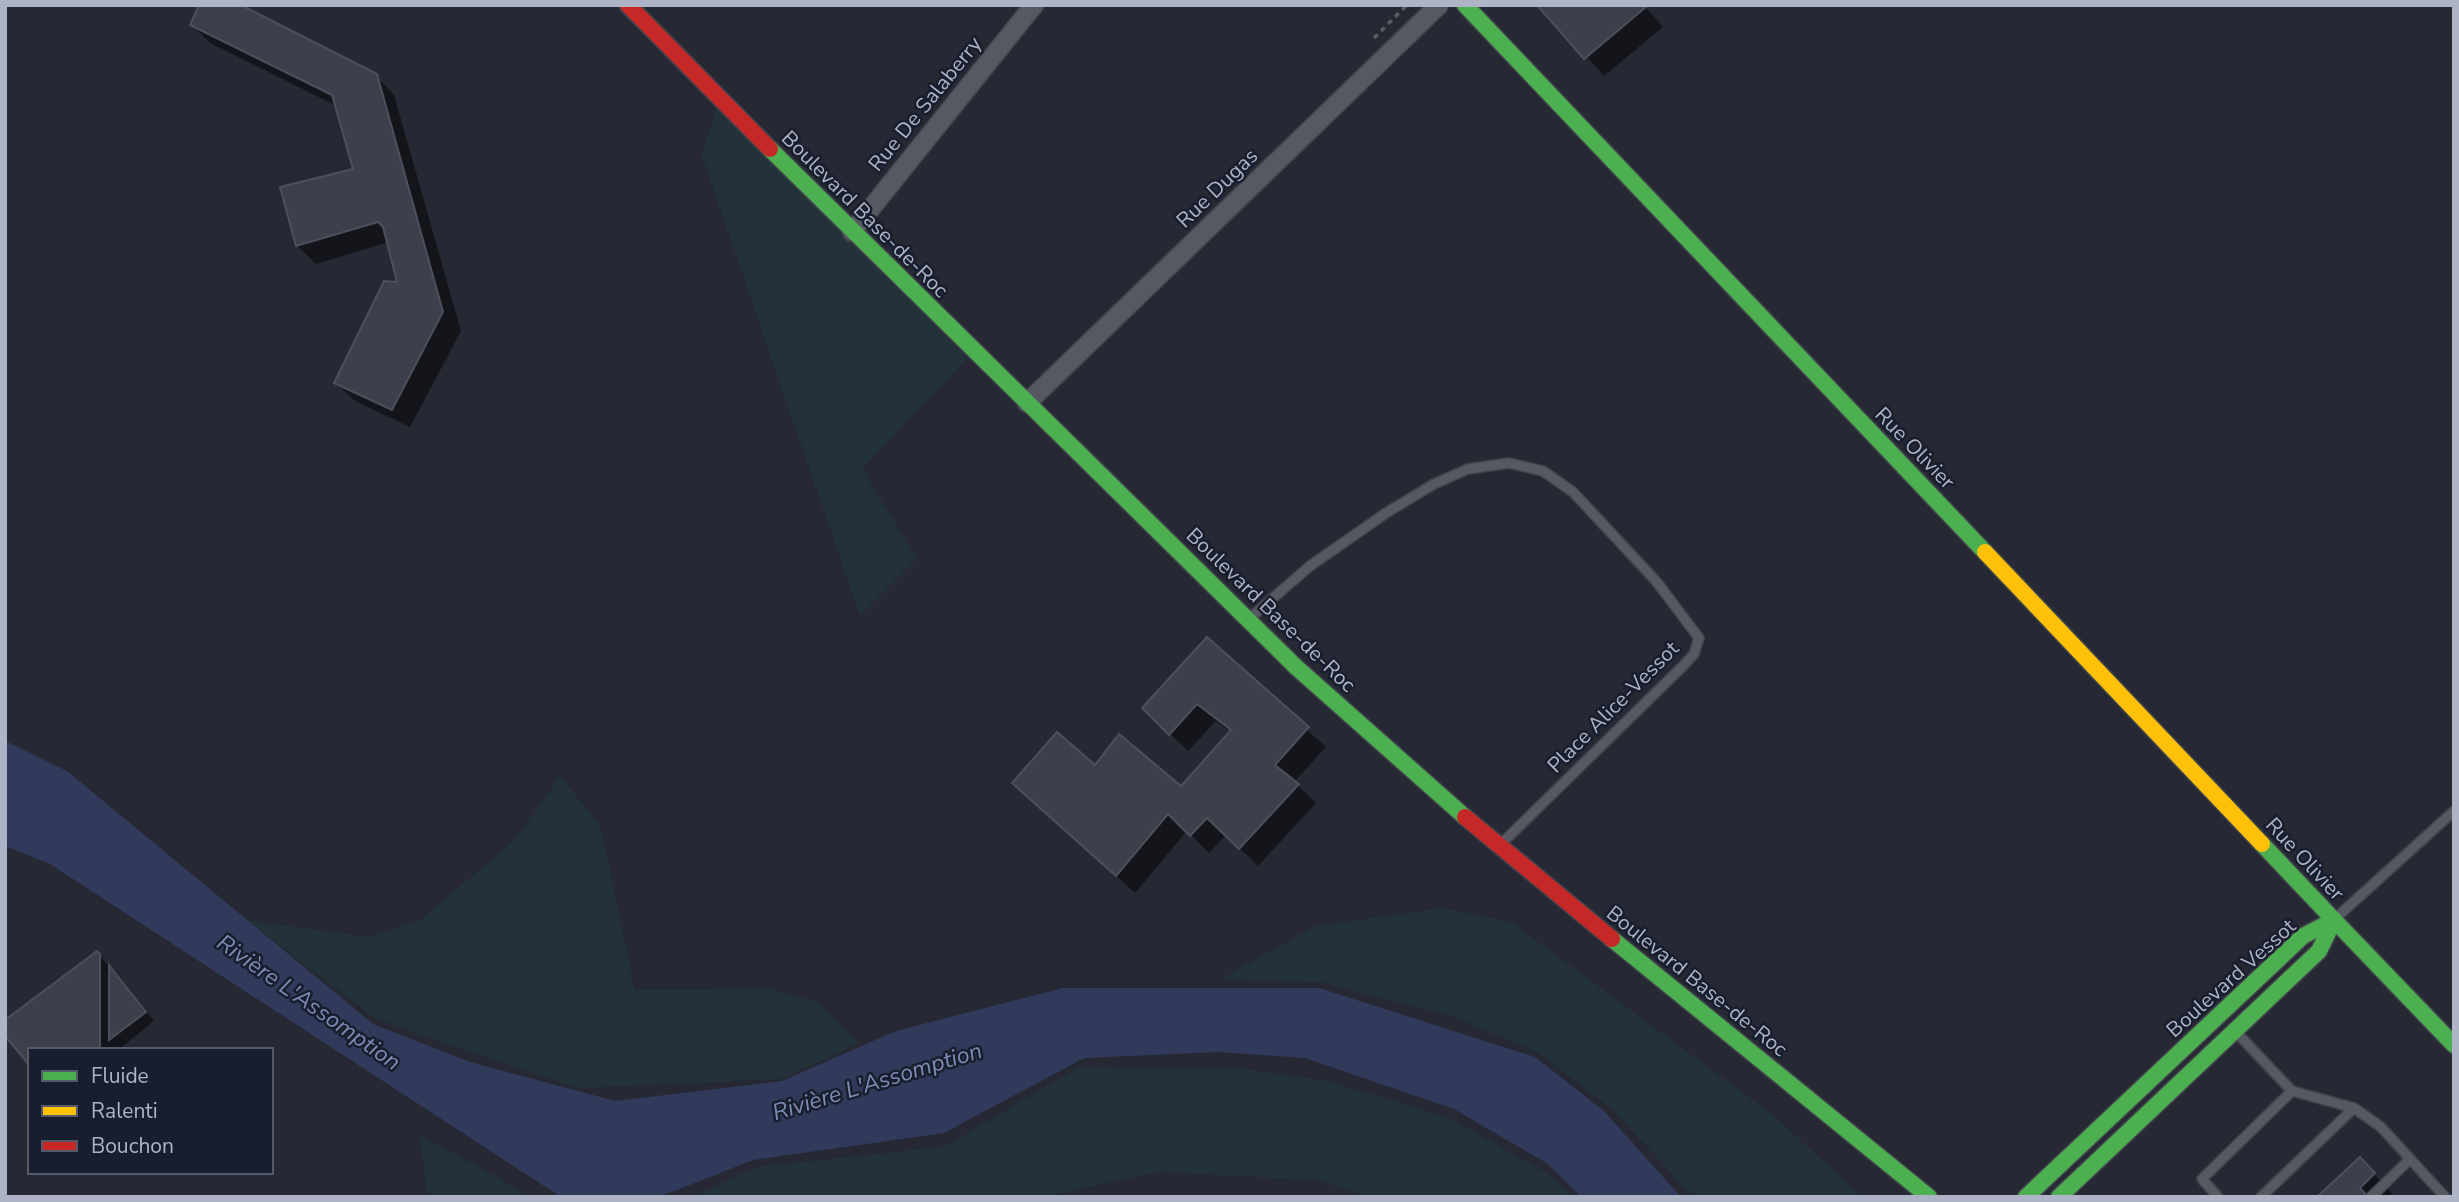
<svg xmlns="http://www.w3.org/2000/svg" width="2459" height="1202" font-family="'Nunito Sans',sans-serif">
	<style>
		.green { fill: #233239 }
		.water { fill: #313a5b }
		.shadow { fill: #0007 }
		.building { fill: #3d404a; stroke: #4d505c; stroke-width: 2 }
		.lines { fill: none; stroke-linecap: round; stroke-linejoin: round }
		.lane-casing { stroke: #42444c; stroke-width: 12 }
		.street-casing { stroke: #42444c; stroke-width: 21 }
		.fast-casing { stroke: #42444c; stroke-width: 19 }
		.slow-casing { stroke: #42444c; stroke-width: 19 }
		.jam-casing { stroke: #42444c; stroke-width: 19 }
		.path { stroke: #585c65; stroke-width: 3.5; stroke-dasharray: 5 5; stroke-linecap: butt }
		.lane { stroke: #565862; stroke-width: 9 }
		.street { stroke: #565862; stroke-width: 18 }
		.fast { stroke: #4caf50; stroke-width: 16 }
		.slow { stroke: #ffc107; stroke-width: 16 }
		.jam { stroke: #c62828; stroke-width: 16 }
		.labels { text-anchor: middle; stroke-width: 5; stroke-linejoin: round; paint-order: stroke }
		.street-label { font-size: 21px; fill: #aeb3c6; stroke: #191e2e }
		.water-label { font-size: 23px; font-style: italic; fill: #7d8bb3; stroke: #191e2e }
	</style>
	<rect width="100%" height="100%" fill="#262933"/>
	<g class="green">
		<polygon points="717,104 968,357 862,469 917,559 860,616 702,156"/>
		<polygon points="560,777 600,824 635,990 772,989 818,1002 859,1043 781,1079 580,1088 472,1053 375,1018 248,921 370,937 419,921 514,841"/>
		<polygon points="1442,908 1511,922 1773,1115 1862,1197 1694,1197 1611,1108 1537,1052 1449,1015 1320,982 1219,980 1315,926"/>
		<polygon points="1079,1067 1245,1069 1328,1081 1448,1117 1545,1172 1573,1197 1370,1197 1316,1180 1159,1172 1041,1197 694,1197 756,1167 944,1147"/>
		<polygon points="420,1135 504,1181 527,1197 427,1197"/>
	</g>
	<polygon class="water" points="5,741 67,771 373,1024 470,1062 615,1101 782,1081 896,1031 1063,988 1319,988 1535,1057 1604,1111 1681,1197 1581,1197 1548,1164 1454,1109 1305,1058 1219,1052 1084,1058 944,1133 753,1160 659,1197 561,1197 50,864 5,846"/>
	<g class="shadow">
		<polygon points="1539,5 1644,5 1663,27 1604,76"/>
		<polygon points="192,25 376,76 394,95 461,331 410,427 355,401 336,383 399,284 389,242 316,264 297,246 355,171 337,106 210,43"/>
		<polygon points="1207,640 1326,747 1294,782 1316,803 1258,866 1226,835 1209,853 1187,831 1135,893 1032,801 1095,768 1181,788 1231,732 1216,721 1188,751 1144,708"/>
		<polygon points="97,954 118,974 154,1021 118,1050 30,1050 5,1033"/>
		<polygon points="2360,1160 2392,1193 2388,1197 2320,1197"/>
	</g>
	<g class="building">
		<polygon points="199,5 241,5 377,74 443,312 392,410 334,383 384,281 397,282 383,227 378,222 296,246 280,187 353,169 332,95 190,25"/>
		<polygon points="1537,5 1644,5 1646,7 1584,59"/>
		<polygon points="1207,637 1309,727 1275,765 1299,784 1239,849 1207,818 1190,836 1168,814 1116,876 1012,783 1057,732 1095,765 1119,734 1181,786 1231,730 1197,704 1169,735 1142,708"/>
		<polygon points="97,951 100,954 100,1046 95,1050 30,1050 30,1066 5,1036 5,1020"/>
		<polygon points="109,965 146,1012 109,1040"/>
		<polygon points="2360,1157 2375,1173 2360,1188 2368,1197 2317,1197"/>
	</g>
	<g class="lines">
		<defs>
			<g id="lane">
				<polyline points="1250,618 1310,566 1386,513 1434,484 1468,469 1509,463 1543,471 1573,492 1656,581 1699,638 1694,654 1683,666 1500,845"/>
				<polyline points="2338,916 2454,811"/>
				<polyline points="2236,1032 2292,1091 2354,1108 2261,1197"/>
				<polyline points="2354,1108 2381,1127 2445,1197"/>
				<polyline points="2218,1197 2202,1179 2292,1091"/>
				<polyline points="2371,1197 2410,1159"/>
			</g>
			<g id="street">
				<polyline points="852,232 1034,5"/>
				<polyline points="1027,403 1439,5"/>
			</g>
			<g id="fast">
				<polyline points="1465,5 1985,552"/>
				<polyline points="770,149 1296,667 1465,817"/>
				<polyline points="2262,844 2334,920"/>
				<polyline points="2334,920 2454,1045"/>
				<polyline points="1612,939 1929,1197"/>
				<polyline points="2026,1197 2303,936 2334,920"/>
				<polyline points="2059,1197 2319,951 2334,920"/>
			</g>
			<polyline id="slow" points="1985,552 2262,844"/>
			<g id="jam">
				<polyline points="628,5 770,149"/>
				<polyline points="1465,817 1612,939"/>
			</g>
		</defs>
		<use href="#lane" class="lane-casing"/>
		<use href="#street" class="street-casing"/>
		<use href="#fast" class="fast-casing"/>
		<use href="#slow" class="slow-casing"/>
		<use href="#jam" class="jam-casing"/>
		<polyline class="path" points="1374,38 1407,5"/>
		<use href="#lane" class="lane"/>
		<use href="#street" class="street"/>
		<use href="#fast" class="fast"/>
		<use href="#slow" class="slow"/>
		<use href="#jam" class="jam"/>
	</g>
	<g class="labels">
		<g class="street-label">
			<text transform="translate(925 104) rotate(-51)" y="7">Rue De Salaberry</text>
			<text transform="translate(1217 188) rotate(-44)" y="7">Rue Dugas</text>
			<text transform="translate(865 214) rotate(45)" y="7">Boulevard Base-de-Roc</text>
			<text transform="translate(1915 448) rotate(46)" y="7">Rue Olivier</text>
			<text transform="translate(1271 610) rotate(44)" y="7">Boulevard Base-de-Roc</text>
			<text transform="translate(1613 707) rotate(-45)" y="7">Place Alice-Vessot</text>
			<text transform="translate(2305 859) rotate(47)" y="7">Rue Olivier</text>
			<text transform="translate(2231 978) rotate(-42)" y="7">Boulevard Vessot</text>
			<text transform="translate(1697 981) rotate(39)" y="7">Boulevard Base-de-Roc</text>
		</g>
		<g class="water-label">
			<text transform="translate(309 1002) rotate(35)" y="8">Rivière L'Assomption</text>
			<text transform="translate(877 1081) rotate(-17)" y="8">Rivière L'Assomption</text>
		</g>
	</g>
	<rect width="2459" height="1202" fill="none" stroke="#aeb3c6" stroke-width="14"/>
	<rect x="28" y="1048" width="245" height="126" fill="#191e2e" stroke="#555a6b" stroke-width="2"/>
	<rect x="42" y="1071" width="35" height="10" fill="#4caf50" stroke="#555a6b" stroke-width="2"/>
	<text x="91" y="1083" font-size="21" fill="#aeb3c6">Fluide</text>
	<rect x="42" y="1106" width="35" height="10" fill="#ffc107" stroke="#555a6b" stroke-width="2"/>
	<text x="91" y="1118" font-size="21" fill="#aeb3c6">Ralenti</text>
	<rect x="42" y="1141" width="35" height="10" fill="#c62828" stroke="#555a6b" stroke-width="2"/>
	<text x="91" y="1153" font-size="21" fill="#aeb3c6">Bouchon</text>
</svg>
